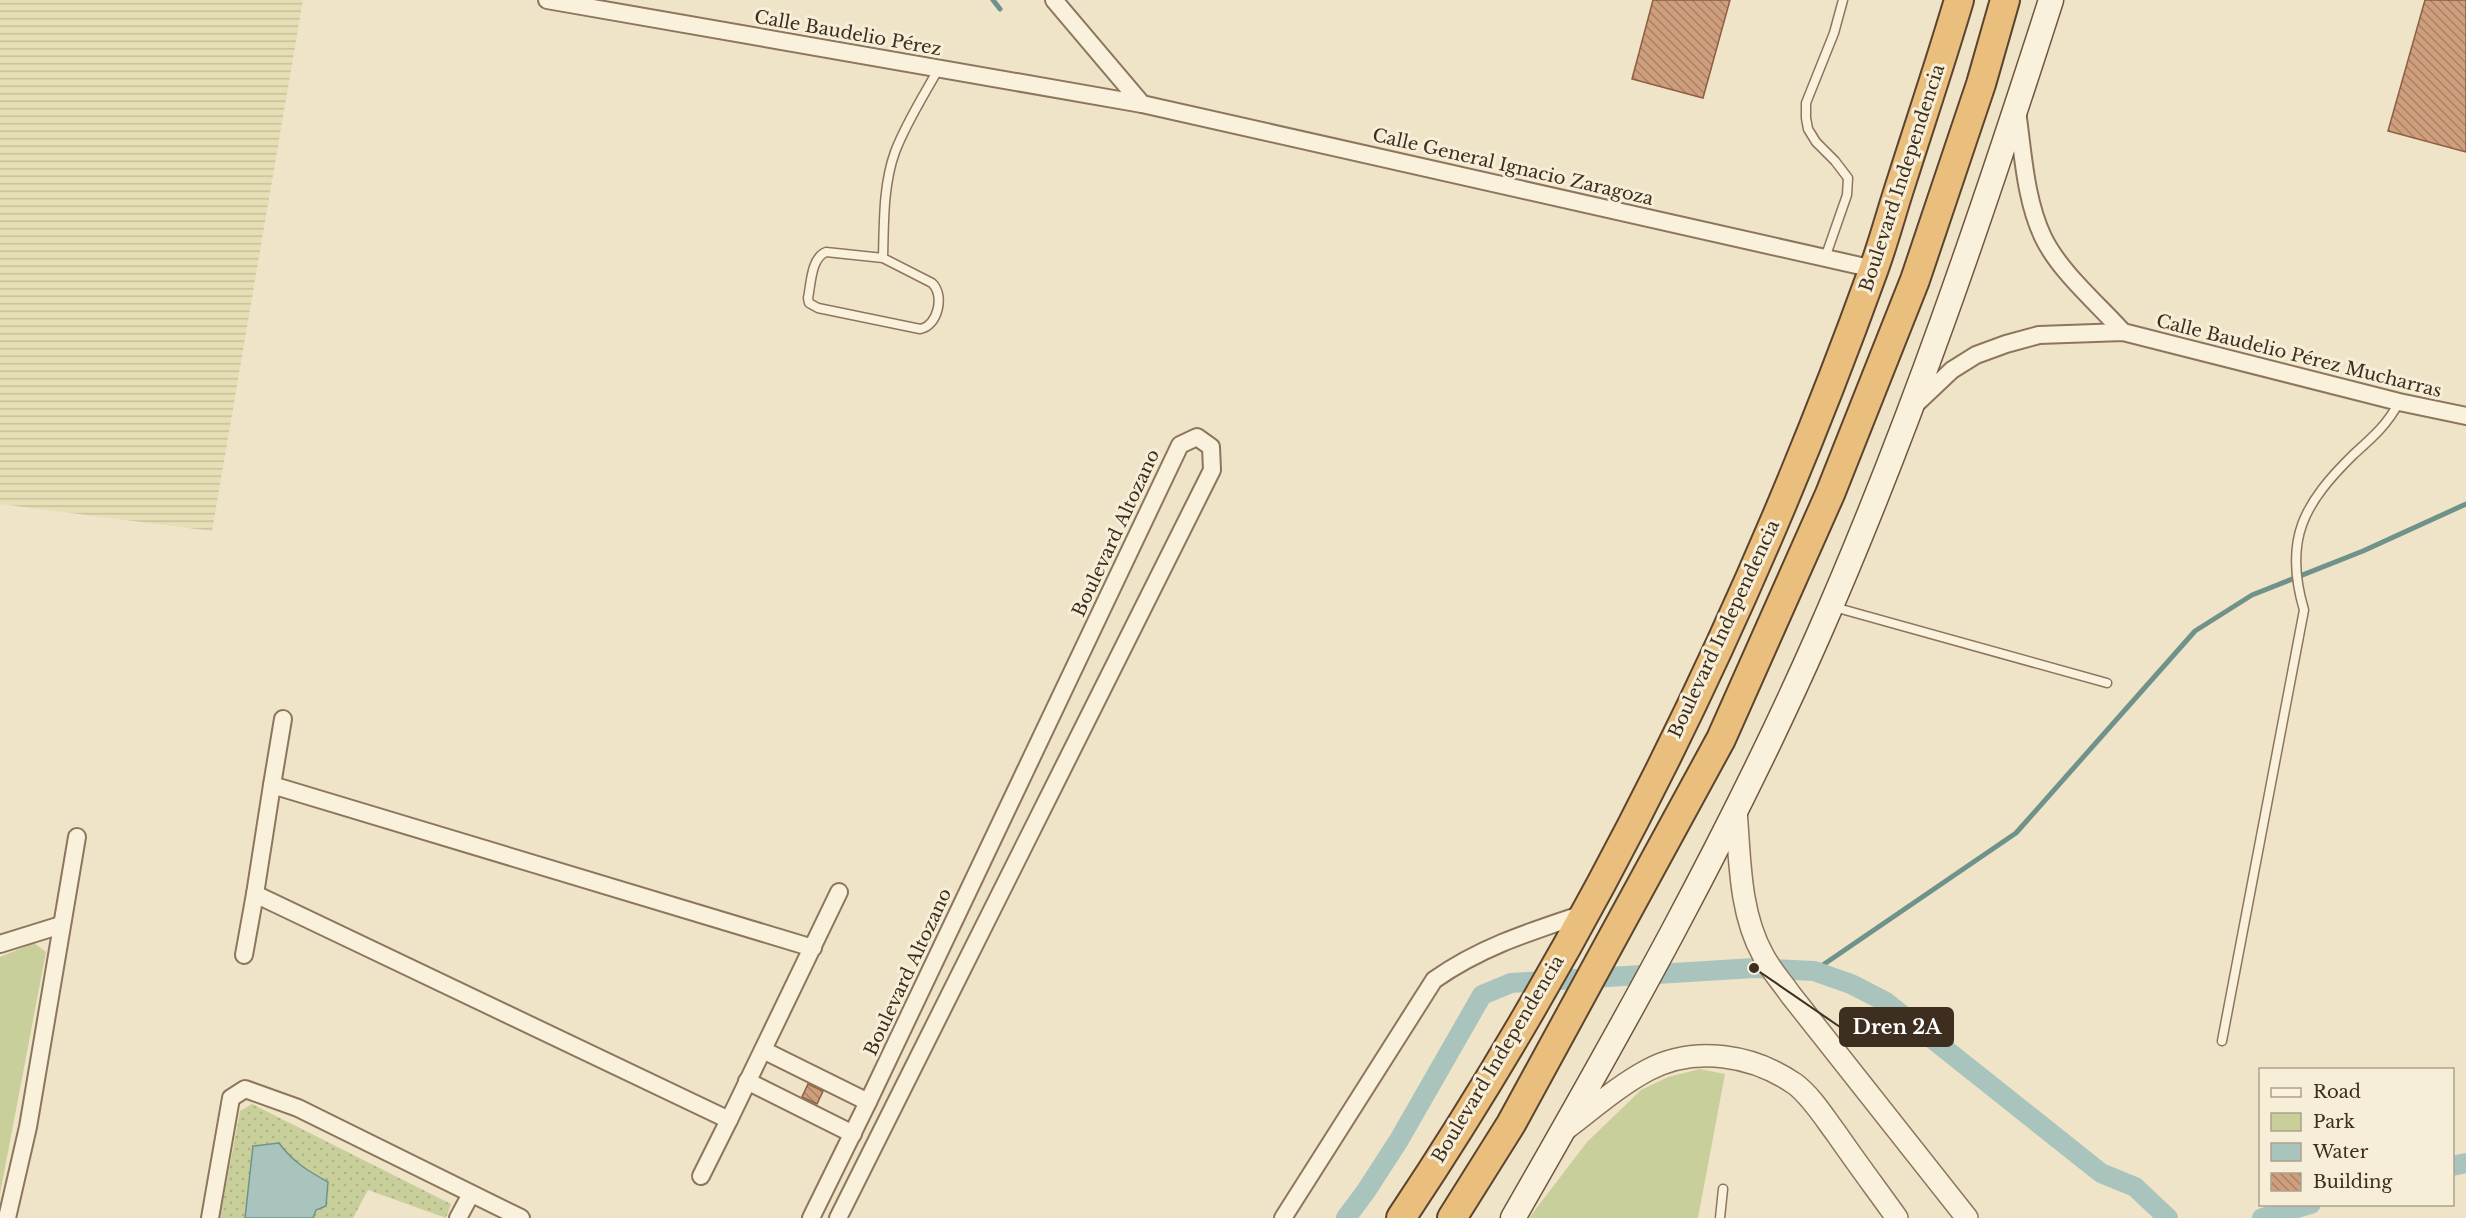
<svg xmlns="http://www.w3.org/2000/svg" width="2466" height="1218" font-family="'Libre Baskerville',serif">
	<style>
		.farmland { fill: url(#farmland-rules) }
		.green { fill: #c9cf9b }
		.garden { fill: url(#garden-dots) }
		.water { fill: #a9c4bc; stroke: #6f938a; stroke-width: 1.5 }
		.lines { fill: none; stroke-linecap: round; stroke-linejoin: round }
		.stream { stroke: #6f938a; stroke-width: 5 }
		.canal { stroke: #a9c4bc; stroke-width: 20 }
		.building { fill: url(#building-back-hatch); stroke: #8d5f41; stroke-width: 1.5 }
		.service-casing { stroke: #8d765c; stroke-width: 11 }
		.minor-casing { stroke: #8d765c; stroke-width: 20 }
		.tertiary-casing { stroke: #8d765c; stroke-width: 24 }
		.secondary-casing { stroke: #6f573f; stroke-width: 27 }
		.trunk-casing { stroke: #5b4430; stroke-width: 32 }
		.service { stroke: #faf1dc; stroke-width: 8 }
		.minor { stroke: #faf1dc; stroke-width: 16 }
		.tertiary { stroke: #faf1dc; stroke-width: 21 }
		.secondary { stroke: #faf1dc; stroke-width: 24 }
		.trunk { stroke: #eabe7c; stroke-width: 28 }
		.labels { text-anchor: middle; stroke-width: 6; stroke-linejoin: round; paint-order: stroke }
		.street-label { font-size: 18px; fill: #3d2e20; stroke: #f7eed8 }
		.leader { fill: none; stroke: #3d2e20; stroke-width: 2 }
		.callout-dot { fill: #3d2e20; stroke: #f7eed8; stroke-width: 2 }
		.callout { fill: #3d2e20; stroke: #3d2e20; stroke-width: 2 }
		.callout-label { font-size: 20px; text-anchor: middle; font-weight: bold; fill: #fff }
	</style>
	<defs>
		<pattern id="farmland-rules" width="6" height="5" patternUnits="userSpaceOnUse" patternTransform="scale(1.5)"><rect width="6" height="5" fill="#e6deb5"/><path d="M0 2.5h6" fill="none" stroke="#c6bf9b"/></pattern>
		<pattern id="garden-dots" width="8" height="8" patternUnits="userSpaceOnUse" patternTransform="scale(1.5)"><rect width="8" height="8" fill="#c9cf9b"/><path d="M2 2h.1M6 6h.1" fill="none" stroke="#aeb285" stroke-width="1.8" stroke-linecap="round"/></pattern>
		<pattern id="building-back-hatch" width="6" height="6" patternUnits="userSpaceOnUse" patternTransform="scale(1.5)"><rect width="6" height="6" fill="#cf9f7d"/><path d="M-1 5l2 2M0 0l6 6M5-1l2 2" fill="none" stroke="#a98266"/></pattern>
	</defs>
	<rect width="100%" height="100%" fill="#f0e4c8"/>
	<polygon class="farmland" points="0,0 303,0 212,531 0,504"/>
	<g class="green">
		<polygon points="34,943 46,952 0,1194 0,957"/>
		<polygon points="1700,1069 1725,1074 1698,1218 1529,1218 1587,1142 1641,1090 1668,1077"/>
	</g>
	<polygon class="garden" points="252,1104 451,1204 446,1218 368,1190 353,1218 220,1218 240,1111"/>
	<path class="water" d="M279 1143C293 1162 308 1171 328 1182L326 1206 316 1210 313 1218H245L253 1146Z"/>
	<g class="lines">
		<g class="stream">
			<polyline points="993,0 1000,9"/>
			<polyline points="1814,971 2016,833 2195,631 2252,595 2363,551 2466,504"/>
		</g>
		<g class="canal">
			<polyline points="2452,1166 2466,1163"/>
			<polyline points="1346,1218 1366,1191 1399,1140 1482,995 1511,983 1754,968 1814,971 1851,984 1886,1002 2101,1173 2135,1187 2168,1218"/>
			<polyline points="2262,1218 2311,1204"/>
		</g>
	</g>
	<g class="building">
		<polygon points="1653,0 1730,0 1703,98 1632,79"/>
		<polygon points="2425,0 2466,0 2466,152 2388,131"/>
		<polygon points="808,1084 823,1091 817,1104 802,1097"/>
	</g>
	<g class="lines">
		<defs>
			<g id="service">
				<path d="M883 258 932 283C945 295 938 326 920 329L818 308 809 303 808 298C811 284 811 258 826 252L883 258C884 223 883 185 895 152 906 123 924 95 939 68"/>
				<polyline points="1825,258 1847,195 1848,178 1835,161 1816,142 1808,129 1806,118 1806,103 1834,33 1843,0"/>
				<polyline points="1834,607 2107,683"/>
				<path d="M2222 1041 2304 610C2283 539 2304 503 2354 454 2372 438 2388 424 2399 402"/>
				<polyline points="1720,1218 1723,1189"/>
			</g>
			<g id="minor">
				<polyline points="547,0 1142,104 1874,269"/>
				<polyline points="1054,0 1142,104"/>
				<path d="M2017 111C2023 152 2025 199 2043 237 2059 271 2098 304 2123 332"/>
				<polyline points="1916,404 1952,370 1976,355 2006,344 2039,335 2123,332 2399,402 2466,416"/>
				<polyline points="272,785 283,719"/>
				<polyline points="0,944 61,925"/>
				<polyline points="813,948 272,785 255,894 729,1120 839,892"/>
				<polyline points="244,955 255,894"/>
				<polyline points="763,1050 868,1102"/>
				<polyline points="747,1081 853,1134"/>
				<polyline points="701,1176 729,1120"/>
				<polyline points="7,1218 28,1127 77,837"/>
				<polyline points="210,1218 231,1098 245,1089 298,1108 521,1218"/>
				<polyline points="458,1218 471,1194"/>
				<polyline points="811,1218 868,1102 1180,445 1197,437 1211,447 1212,470 838,1218"/>
				<path d="M1283 1218 1434 980C1481 947 1529 932 1583 914"/>
			</g>
			<g id="tertiary">
				<path d="M1736 810C1740 858 1739 912 1763 955 1770 969 1781 981 1790 994L1967 1218"/>
				<path d="M1563 1131C1591 1110 1618 1086 1648 1070 1695 1045 1753 1055 1795 1084 1811 1096 1824 1117 1836 1133 1856 1162 1877 1190 1897 1218"/>
			</g>
			<path id="secondary" d="M1513 1218C1622 1028 1730 836 1818 636 1909 429 1982 215 2051 0"/>
			<g id="trunk">
				<path d="M1401 1218C1597 924 1753 603 1873 271 1884 241 1892 210 1902 180 1921 120 1941 61 1959 0"/>
				<polyline points="1452,1218 1511,1124 1721,739 1830,494 1915,280 1981,84 2005,0"/>
			</g>
		</defs>
		<use href="#service" class="service-casing"/>
		<use href="#minor" class="minor-casing"/>
		<use href="#tertiary" class="tertiary-casing"/>
		<use href="#secondary" class="secondary-casing"/>
		<use href="#trunk" class="trunk-casing"/>
		<use href="#service" class="service"/>
		<use href="#minor" class="minor"/>
		<use href="#tertiary" class="tertiary"/>
		<use href="#secondary" class="secondary"/>
		<use href="#trunk" class="trunk"/>
	</g>
	<g class="labels">
		<g class="street-label">
			<text transform="translate(848 33) rotate(10)" y="6">Calle Baudelio Pérez</text>
			<text transform="translate(1513 167) rotate(13)" y="6">Calle General Ignacio Zaragoza</text>
			<text transform="translate(1902 178) rotate(-72)" y="6">Boulevard Independencia</text>
			<text transform="translate(2299 356) rotate(14)" y="6">Calle Baudelio Pérez Mucharras</text>
			<text transform="translate(1116 533) rotate(-65)" y="6">Boulevard Altozano</text>
			<text transform="translate(1724 629) rotate(-65)" y="6">Boulevard Independencia</text>
			<text transform="translate(908 972) rotate(-65)" y="6">Boulevard Altozano</text>
			<text transform="translate(1498 1059) rotate(-59)" y="6">Boulevard Independencia</text>
		</g>
	</g>
	<path class="leader" d="M1754 968L1840 1027"/>
	<circle class="callout-dot" cx="1754" cy="968" r="6"/>
	<rect class="callout" x="1840" y="1008" width="113" height="38" rx="6"/>
	<g class="callout-label">
		<text x="1897" y="1034">Dren 2A</text>
	</g>
	<rect x="2259" y="1068" width="195" height="138" fill="#f7eed8" stroke="#ada18e" stroke-width="1.5"/>
	<rect x="2271" y="1088" width="30" height="9" fill="#faf1dc" stroke="#ada18e" stroke-width="1.5"/>
	<text x="2313" y="1098" font-size="18" fill="#3d2e20">Road</text>
	<rect x="2271" y="1113" width="30" height="18" fill="#c9cf9b" stroke="#ada18e" stroke-width="1.5"/>
	<text x="2313" y="1128" font-size="18" fill="#3d2e20">Park</text>
	<rect x="2271" y="1143" width="30" height="18" fill="#a9c4bc" stroke="#ada18e" stroke-width="1.5"/>
	<text x="2313" y="1158" font-size="18" fill="#3d2e20">Water</text>
	<rect x="2271" y="1173" width="30" height="18" fill="url(#building-back-hatch)" stroke="#ada18e" stroke-width="1.5"/>
	<text x="2313" y="1188" font-size="18" fill="#3d2e20">Building</text>
</svg>
